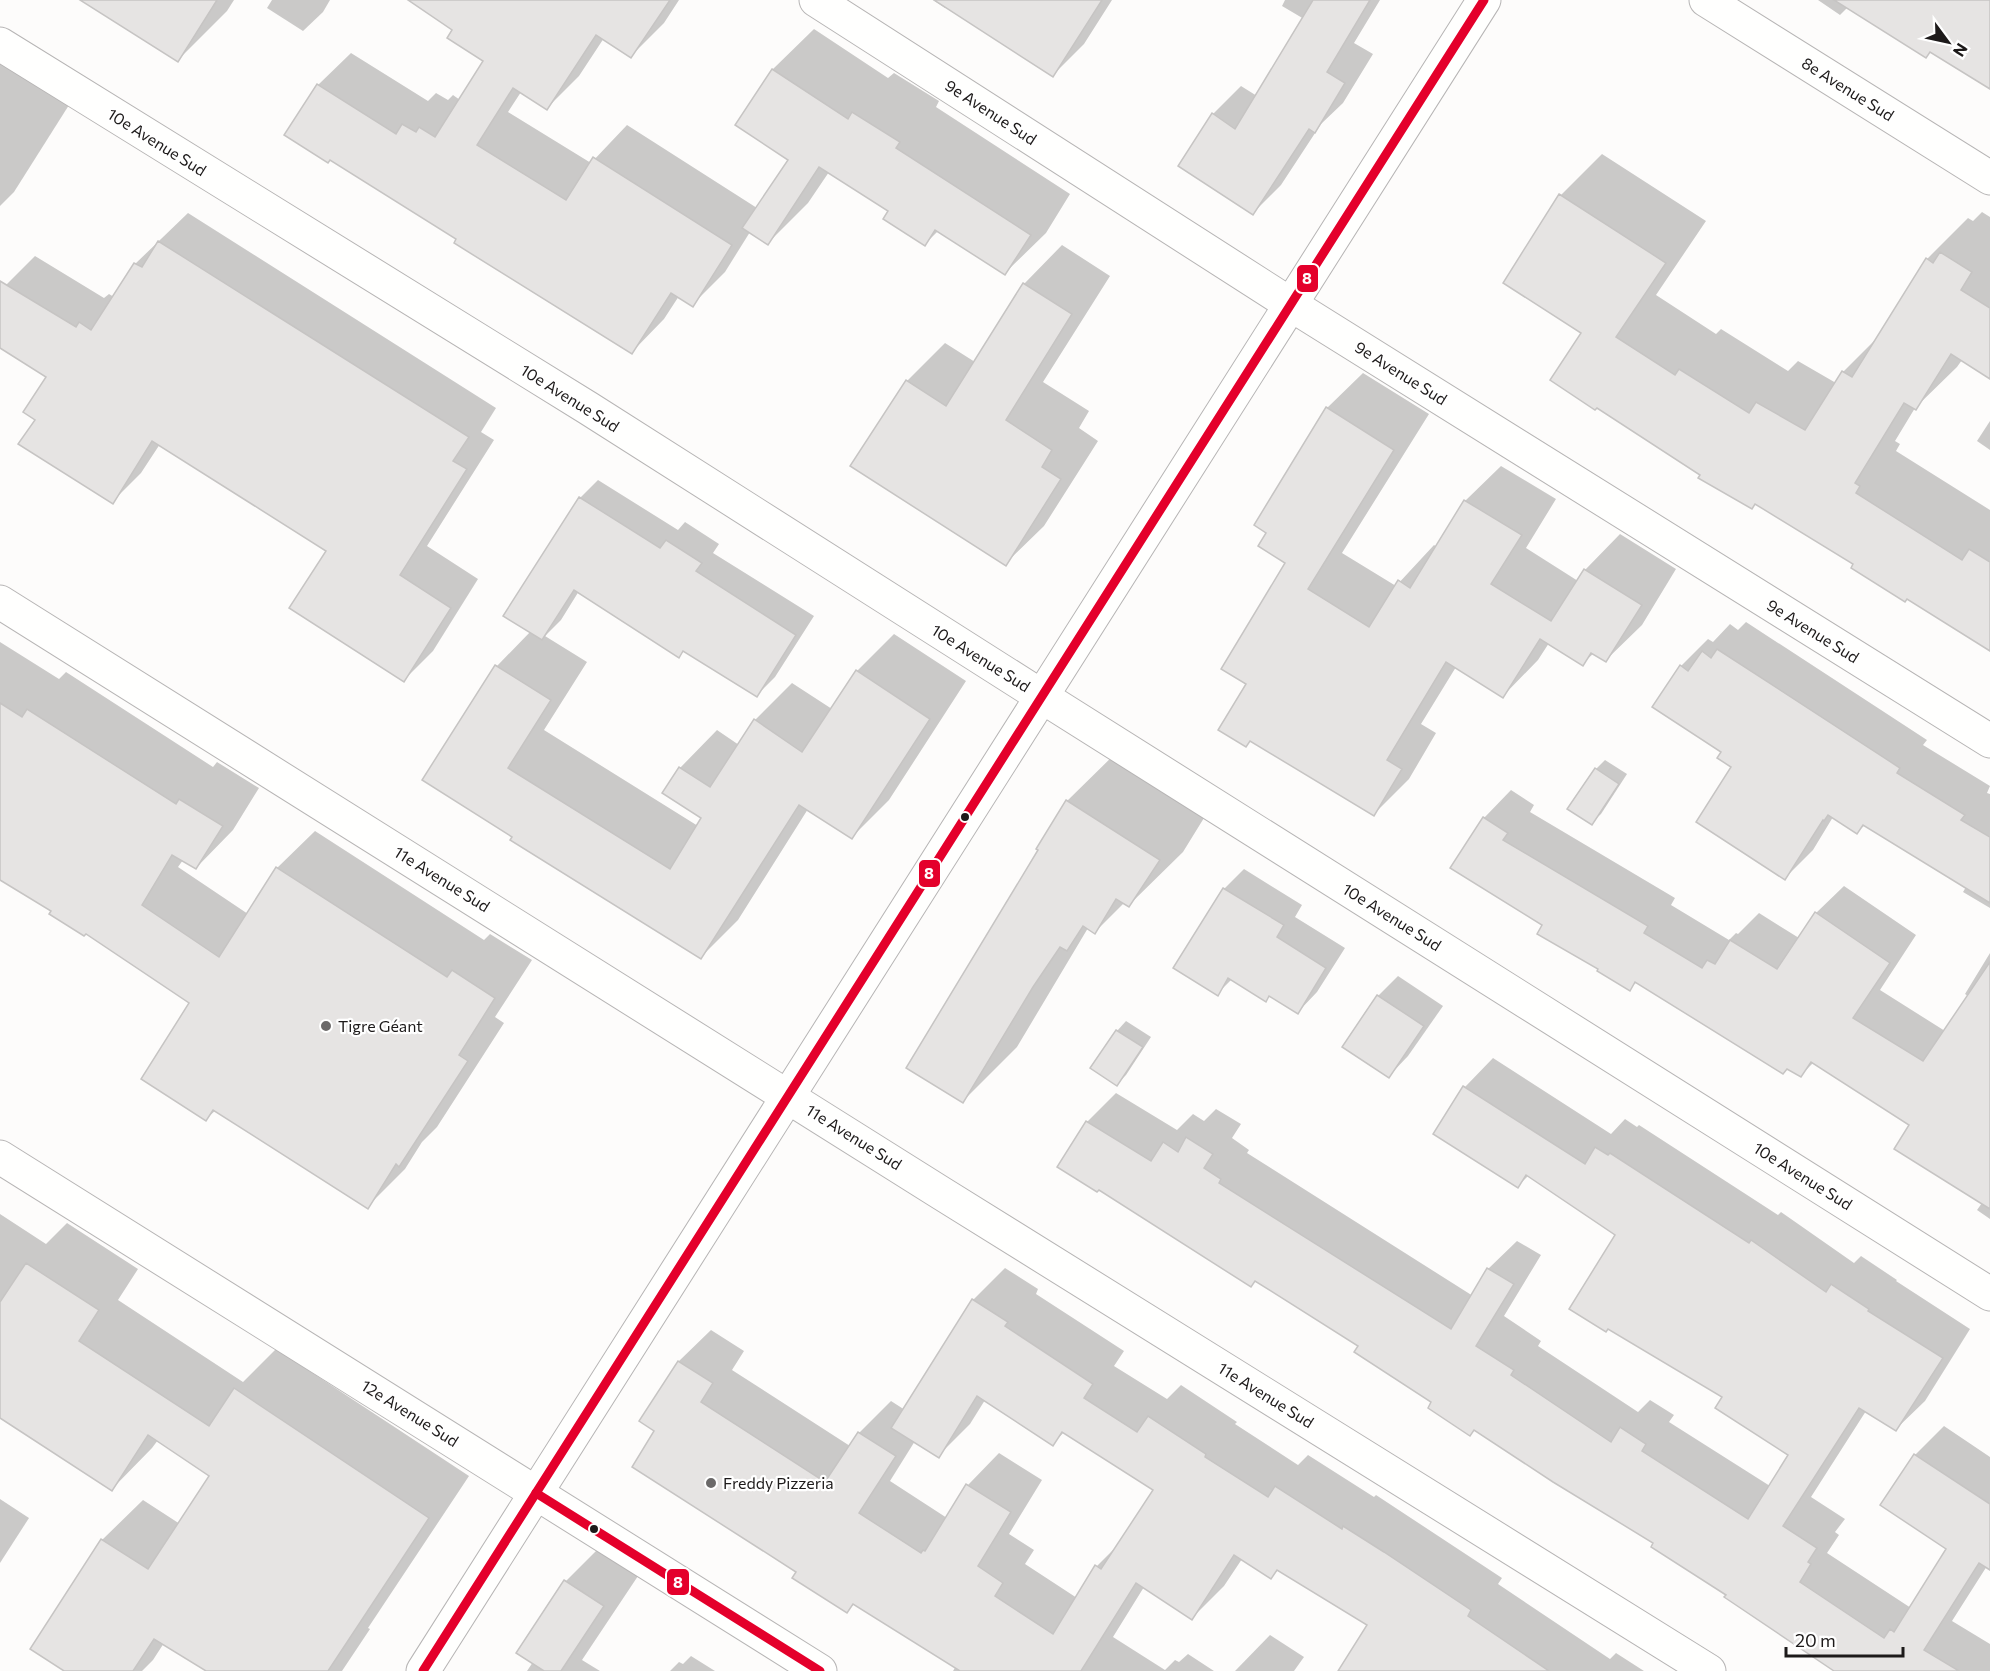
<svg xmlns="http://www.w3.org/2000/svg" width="1990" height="1671" font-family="Commissioner,sans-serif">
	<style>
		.shadow { fill: #0003; fill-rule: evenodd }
		.building { fill: #e6e4e3; stroke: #c6c4c3; stroke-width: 1.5 }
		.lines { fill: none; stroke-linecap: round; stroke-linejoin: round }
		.street-casing { stroke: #b7b5b5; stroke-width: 35 }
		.secondary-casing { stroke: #b7b5b5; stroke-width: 35 }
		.street { stroke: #fffffe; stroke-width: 33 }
		.secondary { stroke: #fffffe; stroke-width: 33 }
		.bus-1-casing { stroke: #fff; stroke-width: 14 }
		.bus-1 { stroke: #e4002b; stroke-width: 9 }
		.bus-dot { fill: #1d1a1a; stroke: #fff; stroke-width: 2 }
		.poi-dot { fill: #6b6969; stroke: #fff; stroke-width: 2 }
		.labels { text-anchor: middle; stroke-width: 4.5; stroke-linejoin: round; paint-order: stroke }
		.street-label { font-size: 16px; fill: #1d1a1a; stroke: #fff }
		.poi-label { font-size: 16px; fill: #1d1a1a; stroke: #fff; text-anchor: start }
		.line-badge { stroke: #fff; stroke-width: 2 }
		.badge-label { font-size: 16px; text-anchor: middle; font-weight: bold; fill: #fff }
	</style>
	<rect width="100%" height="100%" fill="#fdfcfb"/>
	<g class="shadow">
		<polygon points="82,0 234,0 227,11 178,60"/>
		<polygon points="272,0 330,0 323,12 303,31 267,8"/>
		<polygon points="411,0 679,0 664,23 631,56 604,38 579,76 547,108 521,92 508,112 591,163 627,125 757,208 790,159 737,125 773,69 814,29 888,78 894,73 939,101 936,107 1070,194 1046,233 1005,273 938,231 925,244 890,211 829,172 808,203 768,243 750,232 725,272 692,305 679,296 664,319 632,352 459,239 318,85 351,53 428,101 436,93 448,100 453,95 460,100 485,61 454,30"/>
		<polygon points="933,0 1112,0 1084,44 1053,75 946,6 945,8"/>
		<polygon points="1285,0 1380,0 1354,43 1373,54 1343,103 1321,124 1281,185 1253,213 1213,114 1241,86 1257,96 1304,19 1282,6"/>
		<polygon points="1818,0 1990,0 1990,87 1931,51 1926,56 1848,7 1840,15"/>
		<polygon points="0,42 69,105 14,192 0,206"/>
		<polygon points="1602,154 1706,221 1656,295 1716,334 1721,329 1788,371 1798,361 1836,383 1843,372 1880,335 1927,259 1968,218 1973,221 1982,212 1990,217 1990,378 1962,360 1957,367 1915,408 1895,441 1900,444 1896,451 1990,510 1990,649 1855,563 1756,503 1702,474 1583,332 1561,195"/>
		<polygon points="188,213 496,408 481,432 494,440 427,546 478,579 433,651 404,680 328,550 160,444 141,473 112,502 37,419 48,376 0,346 0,295 6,285 35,256 104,298 109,294 114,297 135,264"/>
		<polygon points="1062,245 1110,276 1043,382 1089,411 1079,428 1098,441 1044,526 1005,564 907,381 945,343 975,362 1024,284"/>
		<polygon points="1363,373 1429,414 1342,553 1396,586 1434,545 1437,547 1465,501 1501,466 1556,499 1526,548 1578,581 1585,570 1620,534 1676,569 1642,625 1606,660 1594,653 1582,664 1549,643 1538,660 1503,696 1456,667 1421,724 1436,733 1409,779 1374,814 1249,684 1287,562 1327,408"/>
		<polygon points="1990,421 1990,450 1977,441"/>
		<polygon points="598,480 678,530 685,522 719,544 713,553 814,616 775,677 757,695 685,650 679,656 579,591 561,620 545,636 587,662 544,730 698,826 704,818 680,768 717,730 739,745 755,720 792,683 832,709 857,671 894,634 966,681 889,800 852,837 808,809 738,920 701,957 512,840 497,666 531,631 580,498"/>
		<polygon points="1746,622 1927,740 1923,745 1990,786 1987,793 1990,794 1990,908 1963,892 1966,887 1865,825 1857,832 1833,817 1813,850 1785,878 1733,767 1723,752 1681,666 1708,639 1713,642 1730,624 1738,630"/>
		<polygon points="0,642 59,679 66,672 213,767 217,762 259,788 233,830 196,868 183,860 178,867 248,914 277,868 315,831 484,940 490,934 532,960 495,1017 504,1023 437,1127 422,1142 405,1169 367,1207 216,1110 206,1119 191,1003 53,911 0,879"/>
		<polygon points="1121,748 1212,805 1183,852 1129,905 1125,902 1095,932 1088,928 1017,1047 963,1101 1067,801"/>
		<polygon points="1605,760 1627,774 1601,814 1591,823 1596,769"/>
		<polygon points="1511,790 1534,805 1530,812 1675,898 1671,905 1729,940 1736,933 1738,934 1759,913 1799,938 1816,913 1844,886 1916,935 1880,990 1945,1031 1968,996 1965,994 1990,953 1990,1219 1977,1210 1982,1203 1911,1124 1814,1062 1801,1075 1637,982 1629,989 1544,925 1484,818"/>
		<polygon points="1244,869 1302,905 1295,917 1345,948 1317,992 1298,1012 1270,995 1265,1000 1232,979 1217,994 1175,968 1224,889"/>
		<polygon points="1398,976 1443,1006 1408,1056 1389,1076 1345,1047 1378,996"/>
		<polygon points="1126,1021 1151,1037 1126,1075 1117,1084 1117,1031"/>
		<polygon points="1493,1058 1611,1134 1625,1119 1637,1127 1639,1125 1778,1215 1781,1212 1854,1263 1861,1256 1897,1280 1896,1281 1970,1329 1925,1401 1896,1429 1866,1411 1811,1497 1845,1519 1835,1532 1839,1535 1827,1553 1911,1608 1948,1549 1915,1455 1944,1426 1990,1457 1990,1568 1987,1566 1952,1621 1990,1644 1990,1671 1836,1671 1655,1542 1476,1429 1470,1434 1434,1402 1360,1345 1256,1280 1251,1286 1087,1122 1116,1093 1177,1130 1193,1114 1204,1121 1216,1109 1241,1124 1232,1138 1249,1150 1247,1153 1473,1296 1488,1269 1517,1241 1541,1255 1504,1316 1541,1341 1538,1346 1638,1412 1650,1400 1674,1415 1669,1422 1770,1486 1790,1455 1724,1396 1617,1235 1529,1175 1518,1186 1435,1133 1465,1087"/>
		<polygon points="0,1214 46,1244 67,1223 138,1269 118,1300 243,1382 276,1349 469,1476 368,1628 370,1629 342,1671 209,1671 164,1643 153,1660 142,1671 67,1671 102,1540 143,1500 180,1524 211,1476 158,1440 152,1448 112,1489 0,1416"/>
		<path d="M1005 1268 1038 1289 1036 1294 1124 1351 1114 1366 1167 1399 1181 1385 1237 1422 1235 1424 1298 1465 1308 1455 1374 1497 1376 1495 1502 1578 1498 1584 1610 1659 1616 1653 1644 1671H1340L1369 1625 1279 1569 1271 1577 1242 1559 1224 1586 1192 1618 1144 1587 1113 1637 1165 1670 1175 1660 1179 1662 1188 1654 1214 1671H953L956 1666 855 1603 847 1611 798 1572 656 1431 641 1420 679 1361 711 1330 744 1351 732 1370 850 1446 859 1433 891 1401 905 1410 973 1300ZM985 1400 1053 1444 1064 1432 1155 1489 1121 1542 1097 1566 1077 1598 1025 1564 1034 1550 1009 1534 1042 1480 999 1453 968 1485 947 1518 890 1481 915 1441 938 1456 970 1424Z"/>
		<polygon points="0,1499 29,1518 0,1563"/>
		<polygon points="611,1536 648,1561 582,1660 600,1671 527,1671 533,1662 566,1581"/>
		<polygon points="1270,1635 1304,1657 1294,1671 1235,1671"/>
		<polygon points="691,1656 715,1671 670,1671 679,1662 683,1664"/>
	</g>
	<g class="building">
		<polygon points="80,0 217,0 178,62"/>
		<polygon points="408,0 670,0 631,58 596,35 547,110 513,88 477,145 566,200 593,157 732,245 693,307 671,293 632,354 454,243 456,239 330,160 328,163 284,135 317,84 396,134 402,124 416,132 419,127 435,137 483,61 447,38 452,30"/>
		<polygon points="934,0 1102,0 1053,77"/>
		<polygon points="1313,0 1370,0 1327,72 1345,83 1315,133 1309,129 1253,215 1178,166 1212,113 1235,129"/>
		<polygon points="1834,0 1990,0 1990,89 1930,52 1926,58"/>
		<polygon points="772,69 848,119 852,112 900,142 896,148 1031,235 1005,275 935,230 925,246 883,219 888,211 819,167 768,245 742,228 788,160 735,125"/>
		<polygon points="1559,194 1666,263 1616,337 1675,375 1679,369 1749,413 1756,402 1805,430 1842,371 1852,377 1926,258 1933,263 1940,252 1972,272 1961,290 1990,308 1990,379 1951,354 1916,410 1904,403 1855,483 1860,486 1856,493 1962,560 1969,549 1990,562 1990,651 1907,599 1905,602 1851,568 1853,564 1755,504 1752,509 1698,478 1700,475 1597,408 1595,410 1550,380 1581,333 1503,283"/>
		<polygon points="158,241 469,437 453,461 467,469 400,575 451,608 404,682 289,608 326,551 152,441 113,504 18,444 35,420 23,412 46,377 0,348 0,281 76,327 79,322 91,330 134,263 142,267"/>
		<polygon points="1023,283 1072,314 1006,420 1052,450 1042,467 1061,479 1006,566 850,466 906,380 946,406"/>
		<polygon points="1326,407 1394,450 1308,589 1369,627 1398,580 1410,588 1464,500 1522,535 1491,584 1551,621 1584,569 1642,605 1606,662 1591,653 1583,666 1540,639 1503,698 1446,662 1387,760 1402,769 1374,816 1250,741 1246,747 1218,730 1246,684 1221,669 1285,563 1258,546 1266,533 1254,525"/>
		<polygon points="579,497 660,548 666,540 702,563 696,571 796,635 757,697 683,651 679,658 574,590 542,640 503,616"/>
		<polygon points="1717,649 1900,768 1897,773 1965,815 1961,820 1990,837 1990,903 1863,825 1857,834 1828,815 1824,821 1823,820 1785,880 1696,822 1731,767 1717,758 1721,752 1652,707 1680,665 1688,671 1702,651 1711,658"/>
		<polygon points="495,665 551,700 508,768 670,869 701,818 662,793 679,767 710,787 754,719 802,752 856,670 930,719 852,839 799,805 701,959 510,840 512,837 422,780"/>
		<polygon points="0,703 22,717 27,709 176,804 179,799 223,826 196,869 172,855 142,905 219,957 276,867 447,977 452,970 495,998 459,1055 468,1061 399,1167 396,1164 368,1209 213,1110 206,1121 141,1079 189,1003 86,934 84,936 49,914 51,911 0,880"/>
		<polygon points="1595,768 1619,784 1592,825 1567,809"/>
		<polygon points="1066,800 1160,860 1129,907 1116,899 1095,934 1083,926 1067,951 1060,947 1033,987 963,1103 906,1068 1038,850 1036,849"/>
		<polygon points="1483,817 1508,833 1503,840 1648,926 1644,933 1702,968 1707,960 1715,964 1730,940 1777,969 1815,912 1890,963 1853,1018 1923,1061 1990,962 1990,1209 1894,1149 1909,1125 1811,1062 1801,1077 1787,1069 1783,1074 1635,982 1630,991 1597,971 1598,969 1537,934 1542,925 1450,868"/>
		<polygon points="1223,888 1284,925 1277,937 1326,968 1298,1014 1269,996 1266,1002 1228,978 1218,996 1173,968"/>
		<polygon points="1377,995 1424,1026 1389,1078 1342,1047"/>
		<polygon points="1116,1030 1143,1047 1117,1086 1090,1068"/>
		<polygon points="1463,1086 1585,1164 1595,1147 1608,1155 1610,1153 1749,1243 1751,1240 1826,1292 1831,1284 1869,1309 1868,1311 1943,1358 1896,1431 1859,1408 1783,1526 1817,1548 1808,1562 1811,1564 1800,1582 1884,1638 1890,1629 1894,1632 1946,1549 1880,1505 1914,1454 1990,1504 1990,1570 1979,1563 1924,1650 1959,1671 1834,1671 1724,1597 1726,1595 1651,1547 1653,1543 1553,1482 1474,1430 1470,1436 1428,1408 1431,1402 1354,1352 1358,1346 1255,1281 1251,1287 1099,1190 1097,1192 1057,1167 1086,1121 1151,1161 1163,1142 1178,1152 1186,1137 1213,1154 1204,1168 1221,1179 1219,1183 1451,1329 1487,1268 1514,1284 1476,1346 1514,1370 1511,1375 1611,1442 1620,1427 1646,1444 1642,1451 1748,1519 1788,1455 1715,1408 1722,1397 1608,1329 1606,1332 1569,1309 1615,1235 1526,1175 1518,1188 1433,1134"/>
		<polygon points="26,1263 99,1310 79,1341 209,1426 234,1388 429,1518 328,1671 206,1671 154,1639 133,1671 64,1671 30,1649 101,1539 148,1569 209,1476 148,1435 112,1491 0,1418 0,1302"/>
		<polygon points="972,1299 1008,1322 1005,1326 1093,1384 1084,1398 1137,1432 1148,1416 1206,1454 1205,1457 1268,1497 1275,1486 1342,1529 1343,1526 1384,1552 1471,1610 1468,1616 1549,1671 1338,1671 1367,1625 1277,1570 1271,1579 1234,1555 1192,1620 1136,1583 1081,1671 960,1671 853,1604 847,1613 792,1578 796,1572 632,1467 654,1431 639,1421 678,1361 713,1383 701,1402 825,1482 858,1432 896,1456 859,1513 921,1553 923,1550 925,1551 966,1484 1011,1512 978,1566 1003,1583 995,1596 1053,1634 1095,1565 1101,1569 1153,1490 1062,1432 1053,1446 977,1396 939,1458 891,1428"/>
		<polygon points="564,1580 604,1606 561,1671 544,1671 516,1653"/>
	</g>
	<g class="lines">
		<defs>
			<g id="street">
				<polyline points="816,0 1290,304 1990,741"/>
				<polyline points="1706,0 1990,178"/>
				<polyline points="0,44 588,408 1041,696 1990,1294"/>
				<polyline points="0,602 941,1193 1709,1671"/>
			</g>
			<g id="secondary">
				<polyline points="0,1157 820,1671"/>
				<polyline points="423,1671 1484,0"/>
			</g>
		</defs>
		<use href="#street" class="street-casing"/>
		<use href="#secondary" class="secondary-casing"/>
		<use href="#street" class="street"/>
		<use href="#secondary" class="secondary"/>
		<defs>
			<g id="bus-1">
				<polyline points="536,1493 820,1671"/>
				<polyline points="423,1671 1484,0"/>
			</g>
		</defs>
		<use href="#bus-1" class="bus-1-casing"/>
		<use href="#bus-1" class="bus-1"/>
	</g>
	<g class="bus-dot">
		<circle cx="965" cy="817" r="5"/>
		<circle cx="594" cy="1529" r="5"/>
	</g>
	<g class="poi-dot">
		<circle cx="326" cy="1026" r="6"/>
		<circle cx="711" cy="1483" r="6"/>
	</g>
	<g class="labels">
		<g class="street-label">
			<text transform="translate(1848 89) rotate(32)" y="6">8e Avenue Sud</text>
			<text transform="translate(991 112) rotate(33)" y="6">9e Avenue Sud</text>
			<text transform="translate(157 142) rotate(32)" y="6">10e Avenue Sud</text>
			<text transform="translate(1401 373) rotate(32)" y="6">9e Avenue Sud</text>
			<text transform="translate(570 398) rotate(32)" y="6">10e Avenue Sud</text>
			<text transform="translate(1813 631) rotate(32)" y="6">9e Avenue Sud</text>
			<text transform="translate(981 658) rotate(32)" y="6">10e Avenue Sud</text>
			<text transform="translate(442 879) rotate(32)" y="6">11e Avenue Sud</text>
			<text transform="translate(1392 917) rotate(32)" y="6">10e Avenue Sud</text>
			<text transform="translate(854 1137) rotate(32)" y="6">11e Avenue Sud</text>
			<text transform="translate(1803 1176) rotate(32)" y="6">10e Avenue Sud</text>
			<text transform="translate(1266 1395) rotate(32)" y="6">11e Avenue Sud</text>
			<text transform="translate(410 1413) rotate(32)" y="6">12e Avenue Sud</text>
		</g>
		<g class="poi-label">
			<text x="338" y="1032">Tigre Géant</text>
			<text x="723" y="1489">Freddy Pizzeria</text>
		</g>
	</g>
	<g class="line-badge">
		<rect x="1296" y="264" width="23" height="29" rx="6" fill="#e4002b"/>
		<rect x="918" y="859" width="23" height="29" rx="6" fill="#e4002b"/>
		<rect x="666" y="1568" width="24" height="28" rx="6" fill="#e4002b"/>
	</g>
	<g class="badge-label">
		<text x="1307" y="284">8</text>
		<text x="929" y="879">8</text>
		<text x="678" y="1588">8</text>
	</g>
	<g transform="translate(1948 42) rotate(123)" stroke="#ffffff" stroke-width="4.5" paint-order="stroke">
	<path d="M0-4.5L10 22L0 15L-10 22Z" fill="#1d1a1a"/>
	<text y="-9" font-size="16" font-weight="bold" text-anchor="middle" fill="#1d1a1a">N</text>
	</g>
	<path d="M1786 1647v9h117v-9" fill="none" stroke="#1d1a1a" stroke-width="3"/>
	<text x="1795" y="1647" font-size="18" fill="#1d1a1a" stroke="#ffffff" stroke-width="4.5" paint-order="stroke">20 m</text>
</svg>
